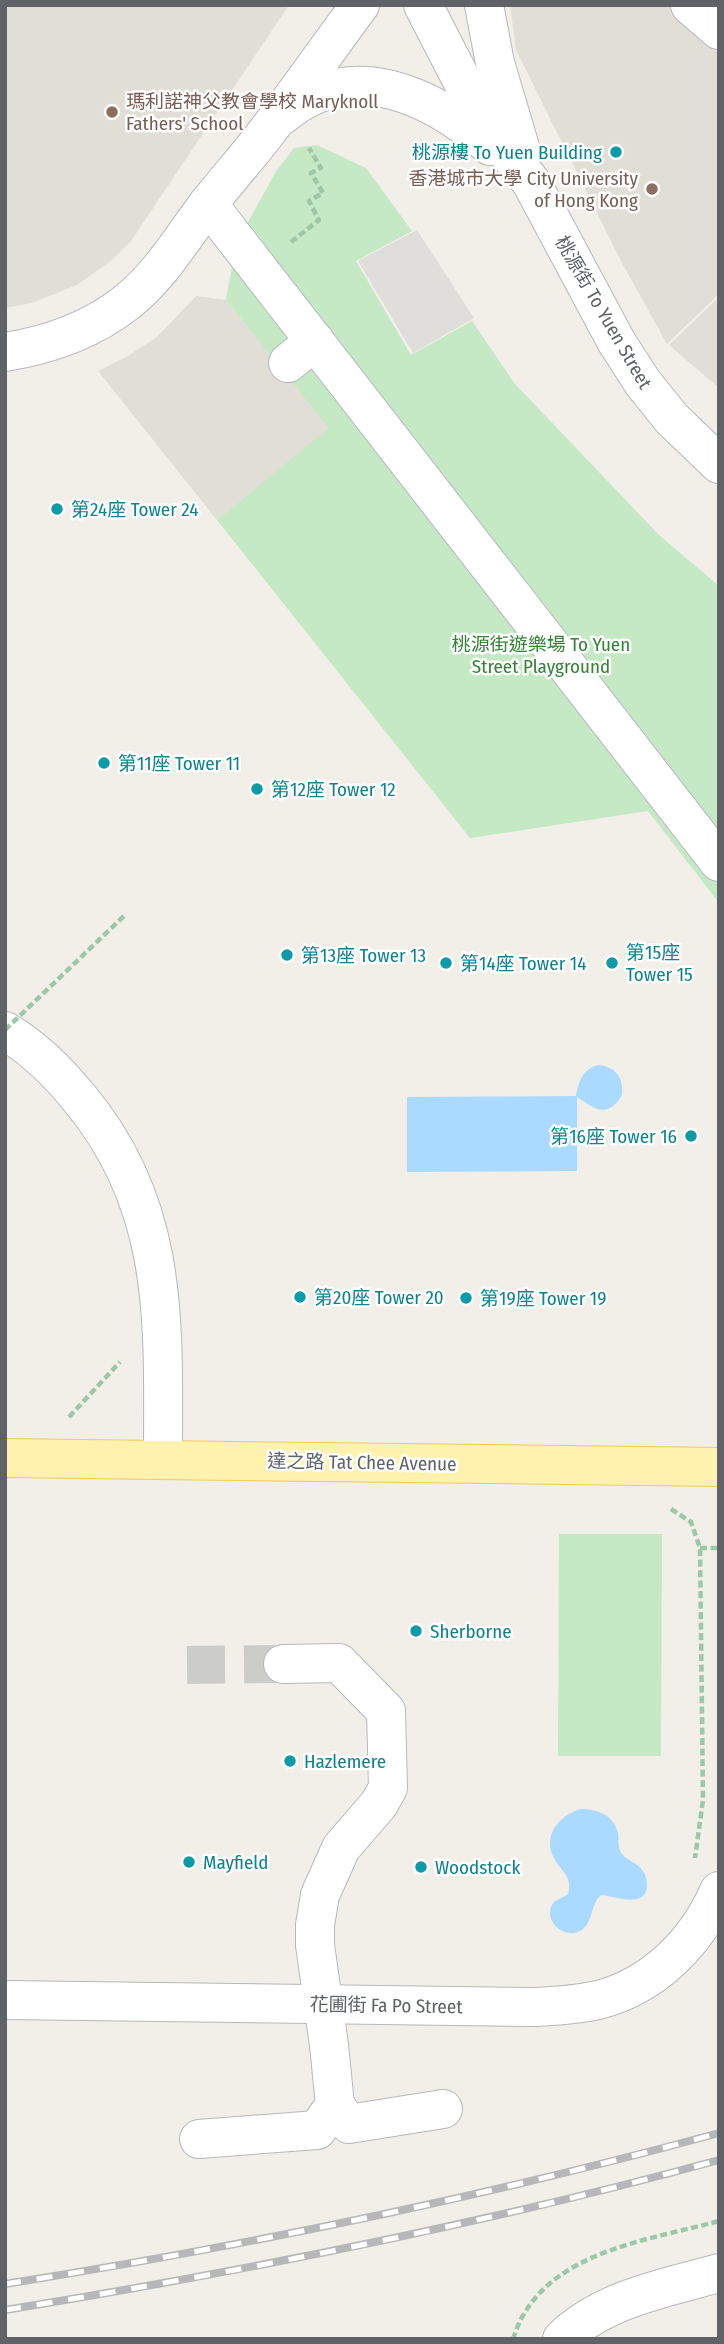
<svg xmlns="http://www.w3.org/2000/svg" width="724" height="2344" font-family="'Fira Sans Condensed','Noto Sans TC',sans-serif">
	<style>
		.industrial { fill: #e0deda }
		.education { fill: #e1ded6 }
		.green { fill: #c5e8c5 }
		.water { fill: #aadaff }
		.lines { fill: none; stroke-linecap: round; stroke-linejoin: round }
		.minor-tunnel { stroke: #ccccc8; stroke-width: 38; stroke-dasharray: 38 19; stroke-linecap: butt }
		.minor-casing { stroke: #b5b8bc; stroke-width: 40 }
		.major-casing { stroke: #f2c960; stroke-width: 40 }
		.path { stroke: #9cc7a9; stroke-width: 4.5; stroke-dasharray: 7 3.5; stroke-linecap: butt }
		.minor { stroke: #fff; stroke-width: 38 }
		.major { stroke: #fff2af; stroke-width: 38 }
		.rail-casing { stroke: #b6b7b8; stroke-width: 8 }
		.rail { stroke: #fff; stroke-width: 5; stroke-dasharray: 16; stroke-linecap: butt }
		.path-bridge { stroke: #9cc7a9; stroke-width: 4.5; stroke-dasharray: 7 3.5; stroke-linecap: butt }
		.education-dot { fill: #8d6e63; stroke: #fff; stroke-width: 2.5 }
		.culture-dot { fill: #0f9aa8; stroke: #fff; stroke-width: 2.5 }
		.labels { text-anchor: middle; stroke-width: 5; stroke-linejoin: round; paint-order: stroke }
		.education-label { font-size: 19px; fill: #785e54; stroke: #fff; text-anchor: start }
		.culture-label { font-size: 19px; fill: #0d838f; stroke: #fff; text-anchor: start }
		.street-label { font-size: 19px; fill: #5f6368; stroke: #fff }
		.park-label { font-size: 19px; fill: #348238; stroke: #fff }
	</style>
	<rect width="100%" height="100%" fill="#f1efe8"/>
	<polygon class="industrial" points="417,230 474,318 413,353 358,261"/>
	<g class="education">
		<polygon points="5,5 289,5 131,241 112,260 77,285 32,303 5,308"/>
		<polygon points="510,5 719,5 719,294 667,344 621,261 516,50"/>
		<polygon points="196,296 226,300 330,428 217,520 98,371 128,356 157,337"/>
		<polygon points="719,297 719,388 669,345"/>
	</g>
	<g class="green">
		<polygon points="317,145 366,168 412,231 356,261 411,355 472,321 515,384 659,535 719,586 719,903 648,811 470,838 217,520 329,428 226,300 236,244 275,173 294,148"/>
		<polygon points="559,1534 662,1534 661,1756 558,1756"/>
	</g>
	<g class="water">
		<path d="M599 1065C616 1067 624 1078 622 1095 607 1120 594 1108 577 1097V1171L407 1172V1097L576 1096C579 1081 582 1069 599 1065Z"/>
		<path d="M581 1809C597 1809 614 1815 618 1833 619 1841 617 1847 622 1854 628 1861 638 1863 643 1871 646 1875 647 1881 647 1886 646 1909 615 1896 601 1895 591 1904 593 1920 583 1929 569 1941 545 1925 551 1907 554 1899 562 1899 568 1894 573 1877 562 1872 555 1860 541 1836 559 1815 581 1809Z"/>
	</g>
	<g class="lines">
		<polyline class="minor-tunnel" points="187,1665 283,1664"/>
		<defs>
			<g id="minor">
				<polyline points="423,5 473,102 501,144 531,182 616,341 643,383 672,419 719,464"/>
				<polyline points="484,5 495,63 522,154"/>
				<polyline points="690,5 719,30"/>
				<path d="M283 115C352 57 431 95 490 146"/>
				<polyline points="208,204 719,862"/>
				<path d="M5 352C49 345 92 330 127 302 161 275 182 238 208 204 230 176 254 150 275 121 304 83 331 44 360 5"/>
				<polyline points="288,363 315,341"/>
				<path d="M5 1031C34 1048 59 1073 80 1099 171 1208 163 1326 163 1459"/>
				<path d="M5 2000 534 2007C555 2006 577 2005 598 2000 654 1986 697 1942 719 1891"/>
				<polyline points="335,2105 349,2124 443,2109"/>
				<polyline points="199,2139 317,2130 335,2105 329,2045 315,1945 315,1925 320,1895 341,1848 379,1804 388,1788 386,1711 339,1663 283,1664"/>
				<path d="M562 2339C603 2299 665 2288 719 2273"/>
			</g>
			<polyline id="major" points="5,1458 719,1467"/>
		</defs>
		<use href="#minor" class="minor-casing"/>
		<use href="#major" class="major-casing"/>
		<g class="path">
			<polyline points="291,242 319,220 309,201 323,193 311,173 321,168 309,148"/>
			<polyline points="69,1417 120,1362"/>
			<polyline points="671,1509 691,1522 700,1548 703,1800 695,1858"/>
			<polyline points="700,1548 719,1548"/>
			<path d="M513 2339C516 2331 519 2321 524 2314 561 2250 653 2239 719 2221"/>
		</g>
		<use href="#minor" class="minor"/>
		<use href="#major" class="major"/>
		<defs>
			<g id="rail">
				<path d="M5 2284C246 2246 484 2197 719 2133"/>
				<path d="M5 2310C246 2271 484 2224 719 2160"/>
			</g>
		</defs>
		<use href="#rail" class="rail-casing"/>
		<use href="#rail" class="rail"/>
		<polyline class="path-bridge" points="5,1030 126,914"/>
	</g>
	<g class="education-dot">
		<circle cx="112" cy="112" r="7"/>
		<circle cx="652" cy="189" r="7"/>
	</g>
	<g class="culture-dot">
		<circle cx="616" cy="152" r="7"/>
		<circle cx="57" cy="509" r="7"/>
		<circle cx="104" cy="763" r="7"/>
		<circle cx="257" cy="789" r="7"/>
		<circle cx="287" cy="955" r="7"/>
		<circle cx="446" cy="963" r="7"/>
		<circle cx="612" cy="963" r="7"/>
		<circle cx="691" cy="1136" r="7"/>
		<circle cx="300" cy="1297" r="7"/>
		<circle cx="466" cy="1298" r="7"/>
		<circle cx="416" cy="1631" r="7"/>
		<circle cx="290" cy="1761" r="7"/>
		<circle cx="189" cy="1862" r="7"/>
		<circle cx="421" cy="1867" r="7"/>
	</g>
	<g class="labels">
		<g class="education-label">
			<text x="126" y="108">瑪利諾神父教會學校 Maryknoll<tspan x="126" dy="22">Fathers' School</tspan></text>
			<text x="638" y="185" text-anchor="end">香港城市大學 City University<tspan x="638" dy="22">of Hong Kong</tspan></text>
		</g>
		<g class="culture-label">
			<text x="602" y="159" text-anchor="end">桃源樓 To Yuen Building</text>
			<text x="71" y="516">第24座 Tower 24</text>
			<text x="118" y="770">第11座 Tower 11</text>
			<text x="271" y="796">第12座 Tower 12</text>
			<text x="626" y="959">第15座<tspan x="626" dy="22">Tower 15</tspan></text>
			<text x="301" y="962">第13座 Tower 13</text>
			<text x="460" y="970">第14座 Tower 14</text>
			<text x="677" y="1143" text-anchor="end">第16座 Tower 16</text>
			<text x="314" y="1304">第20座 Tower 20</text>
			<text x="480" y="1305">第19座 Tower 19</text>
			<text x="430" y="1638">Sherborne</text>
			<text x="304" y="1768">Hazlemere</text>
			<text x="203" y="1869">Mayfield</text>
			<text x="435" y="1874">Woodstock</text>
		</g>
		<g class="street-label">
			<text transform="translate(604 312) rotate(60)" y="7">桃源街 To Yuen Street</text>
			<text transform="translate(362 1462) rotate(1)" y="7">達之路 Tat Chee Avenue</text>
			<text transform="translate(386 2005) rotate(1)" y="7">花圃街 Fa Po Street</text>
		</g>
		<g class="park-label">
			<text x="541" y="651">桃源街遊樂場 To Yuen<tspan x="541" dy="22">Street Playground</tspan></text>
		</g>
	</g>
	<rect width="724" height="2344" fill="none" stroke="#5f6368" stroke-width="14"/>
</svg>
